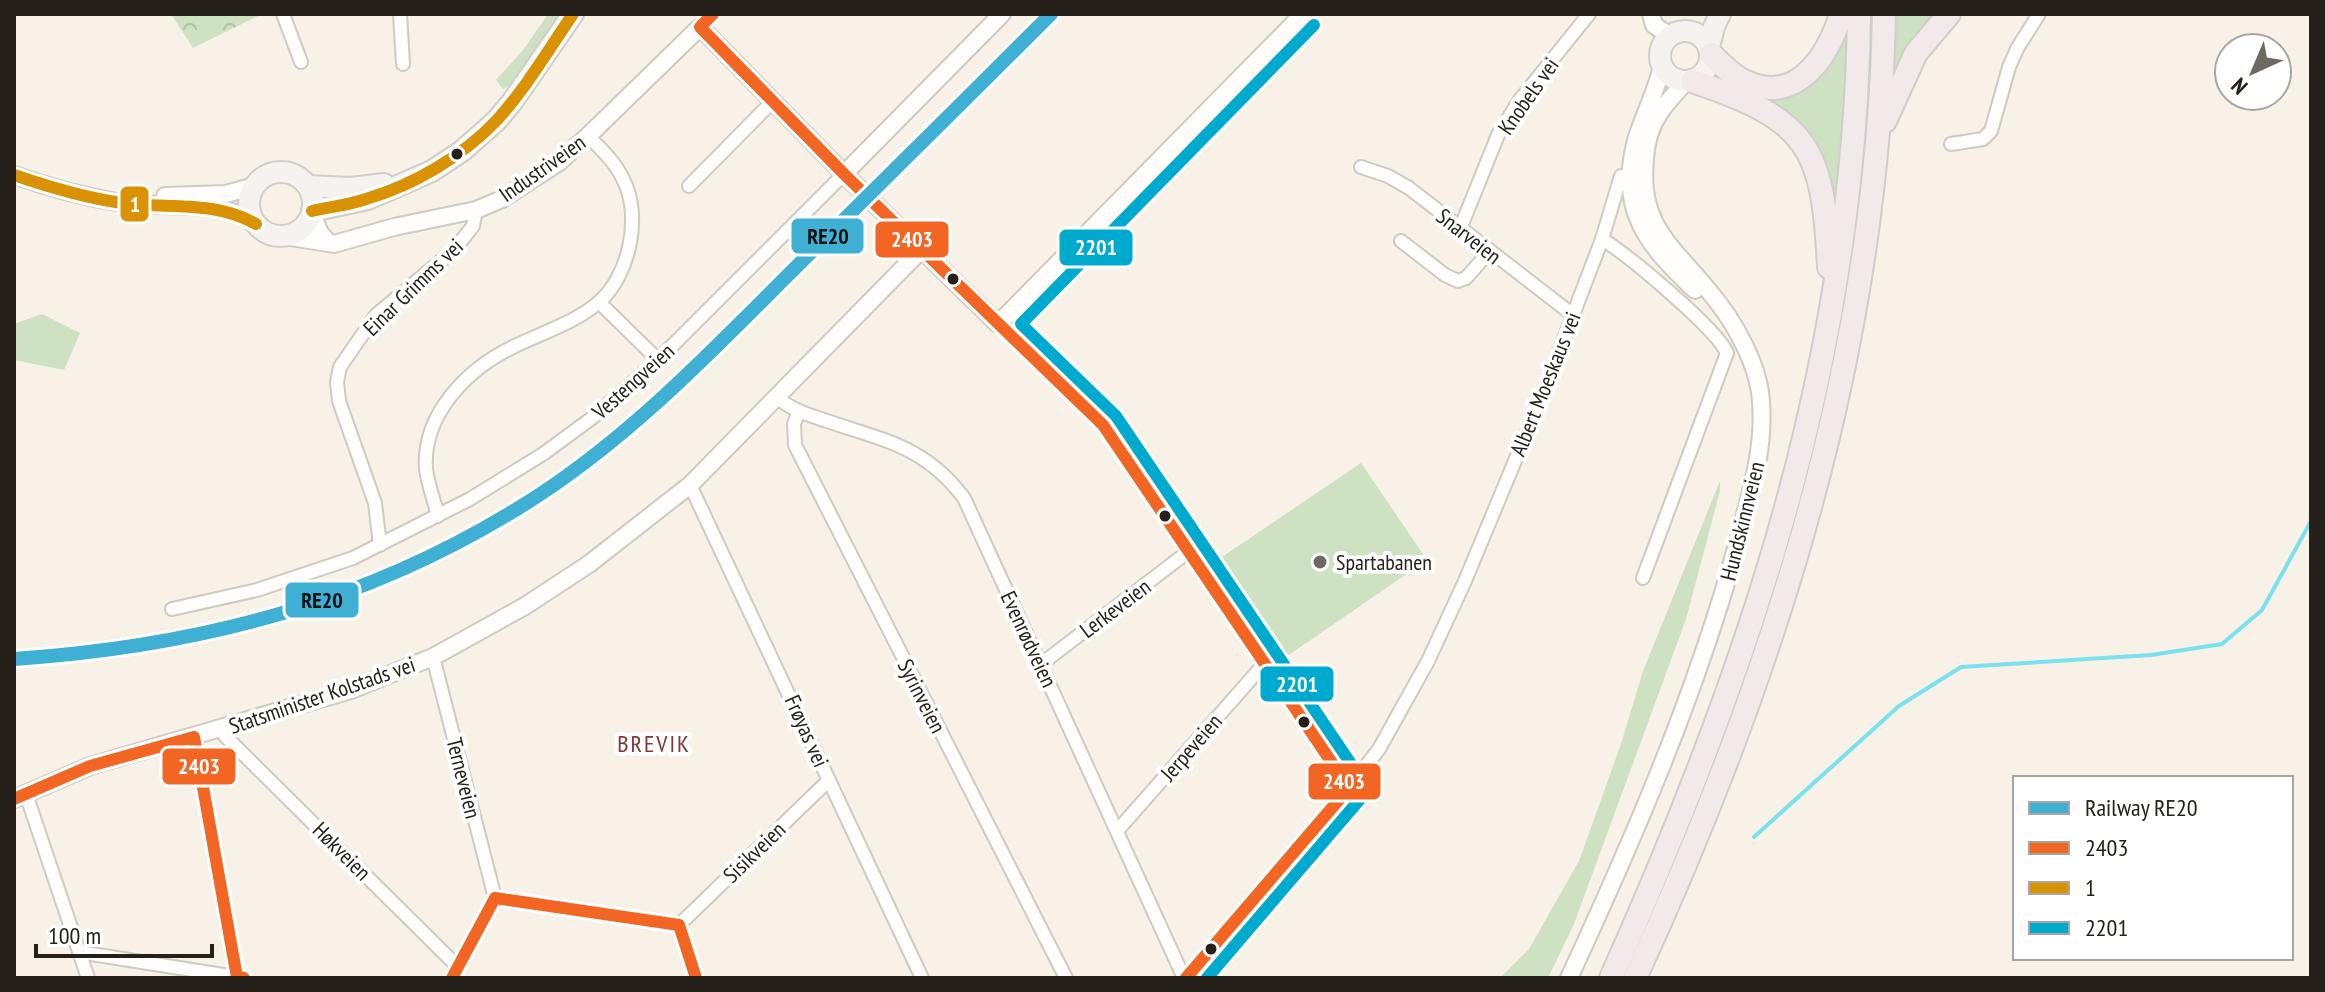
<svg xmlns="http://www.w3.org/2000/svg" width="2325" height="992" font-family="'PT Sans Narrow',sans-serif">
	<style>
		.grass { fill: #cee1c2 }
		.park { fill: url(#park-crowns) }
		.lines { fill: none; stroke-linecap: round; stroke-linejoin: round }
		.stream { stroke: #7ae1ef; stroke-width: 4 }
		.minor-casing { stroke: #cfcac2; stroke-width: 16 }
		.tertiary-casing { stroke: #cfcac2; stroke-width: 20 }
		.primary-casing { stroke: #d0cec8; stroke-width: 24 }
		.motorway-casing { stroke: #d0cec8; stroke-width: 26 }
		.minor { stroke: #fefdfb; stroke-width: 12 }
		.tertiary { stroke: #fefdfb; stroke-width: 16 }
		.primary { stroke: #f6f2f0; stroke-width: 20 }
		.motorway { stroke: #f2eaea; stroke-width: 22 }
		.bus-1-casing { stroke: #fff; stroke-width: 18 }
		.bus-2-casing { stroke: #fff; stroke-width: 18 }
		.bus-3-casing { stroke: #fff; stroke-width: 18 }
		.bus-1 { stroke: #f26522; stroke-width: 12 }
		.bus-2 { stroke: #d89204; stroke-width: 12 }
		.bus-3 { stroke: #00a9ce; stroke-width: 12 }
		.rail-1-casing { stroke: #fff; stroke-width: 20 }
		.rail-1 { stroke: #3fafd4; stroke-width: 14 }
		.bus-dot { fill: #25211a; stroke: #fff; stroke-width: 3 }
		.poi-dot { fill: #6e6a62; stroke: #fff; stroke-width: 3 }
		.labels { text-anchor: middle; stroke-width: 8; stroke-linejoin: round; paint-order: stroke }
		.street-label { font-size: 22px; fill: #25211a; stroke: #fff }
		.poi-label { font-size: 22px; fill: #25211a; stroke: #fff; text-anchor: start }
		.neighbourhood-label { font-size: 24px; letter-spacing: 2px; fill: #7f3835; stroke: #fff }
		.line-badge { stroke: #fff; stroke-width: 3 }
		.badge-label { font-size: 22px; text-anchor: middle; font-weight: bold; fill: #fff }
		.pale-badge-label { font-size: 22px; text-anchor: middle; font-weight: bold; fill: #111 }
	</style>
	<defs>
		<pattern id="park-crowns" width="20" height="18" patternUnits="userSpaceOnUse" patternTransform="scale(2)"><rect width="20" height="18" fill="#cee1c2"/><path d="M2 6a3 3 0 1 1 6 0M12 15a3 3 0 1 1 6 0" fill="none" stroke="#b1c1a6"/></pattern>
	</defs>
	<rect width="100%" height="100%" fill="#f7f1e7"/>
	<g class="grass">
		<path d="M548 14H559C545 39 530 76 503 89L496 80 524 49Z"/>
		<polygon points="1848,14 1847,70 1833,223 1778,111 1758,92 1781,95"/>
		<polygon points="1894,14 1940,14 1893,83"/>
		<polygon points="42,314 80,333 64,370 14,360 14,324"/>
		<polygon points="1361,463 1427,560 1280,661 1213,563"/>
		<polygon points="1720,481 1720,491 1686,619 1574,924 1548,978 1500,978 1529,949 1579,861 1621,744 1643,671"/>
	</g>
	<polygon class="park" points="171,14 262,14 193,48"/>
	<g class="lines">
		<polyline class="stream" points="1754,837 1899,706 1961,667 2151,655 2222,644 2262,610 2311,521"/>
		<defs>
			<g id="minor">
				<polyline points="283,14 301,62"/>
				<polyline points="400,14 403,64"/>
				<polyline points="700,27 713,14"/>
				<polyline points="1951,144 1983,139 1991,131 2009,67 2018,47 2039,14"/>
				<polyline points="1361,167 1388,176 1409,188 1573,315"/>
				<polyline points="689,186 773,101"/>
				<polyline points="1460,229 1498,135 1519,101 1589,14"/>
				<path d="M1602 239C1628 255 1716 328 1727 353L1643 578"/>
				<polyline points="1401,241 1445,275 1458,281 1466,278 1489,252"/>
				<polyline points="599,302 658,360"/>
				<polyline points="998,324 1103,425 1119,447 1349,788"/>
				<path d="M777 397C791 410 809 415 827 421 885 441 925 446 964 498L1184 978"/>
				<polyline points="799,411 794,424 795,445 1066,978"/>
				<polyline points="690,485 922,978"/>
				<path d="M438 516C434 500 428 485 426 469 422 415 467 369 513 347 541 333 575 323 599 302 630 275 642 215 623 179 615 162 601 149 588 136"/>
				<polyline points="380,545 375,503 339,401 337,382 340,367 376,315 454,250 473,226 476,210"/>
				<polyline points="172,609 257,590 353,558 470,499 543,454 592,418 658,360 844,174"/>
				<polyline points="433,657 495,898"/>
				<polyline points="1040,665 1189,551"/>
				<polyline points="225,736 458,967"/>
				<polyline points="194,737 237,977"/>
				<polyline points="26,794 88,978"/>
				<polyline points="1117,831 1265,663"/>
				<polyline points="679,925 829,780"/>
				<polyline points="79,952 242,978"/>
				<polyline points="452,978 495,898 679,925 696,978"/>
				<polyline points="1186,978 1349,788 1379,749 1428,661 1465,581 1544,391 1602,239 1621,176"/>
			</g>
			<g id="tertiary">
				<polyline points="1651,14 1654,25 1670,36"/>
				<path d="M1662 67C1656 91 1645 113 1637 137 1616 208 1647 245 1695 290"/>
				<polyline points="844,174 1002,14"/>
				<path d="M14 175C50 188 85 197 122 203 162 208 224 199 256 224"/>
				<polyline points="165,196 226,194 255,186"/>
				<polyline points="312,214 320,233 328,242"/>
				<polyline points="284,236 334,244 394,227 476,210 502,199 559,162 588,136 700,27 844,174 998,324 1303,14"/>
				<polyline points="14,799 90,766 351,690 433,657 525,606 589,564 690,485 921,250"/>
				<path d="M1569 978C1634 838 1696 694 1737 545 1749 498 1765 451 1761 402 1759 364 1733 319 1708 290 1671 245 1638 224 1645 159 1646 143 1650 127 1659 114 1666 102 1677 92 1686 81"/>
			</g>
			<g id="primary">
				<circle cx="1685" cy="56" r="25"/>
				<polyline points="1709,47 1714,27 1720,14"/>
				<circle cx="281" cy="204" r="32"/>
				<polyline points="308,186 351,188 384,184"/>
				<polyline points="312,211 368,199 432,171 462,151 496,121 512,102 573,14"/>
			</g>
			<g id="motorway">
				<path d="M1711 54C1721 64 1731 75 1744 81 1796 107 1828 56 1841 14"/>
				<path d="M1692 81C1809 120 1823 146 1829 267"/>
				<polyline points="1885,121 1916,53 1949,14"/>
				<path d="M1611 978C1750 669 1855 357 1859 14"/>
				<path d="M1635 978C1775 675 1878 350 1884 14"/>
			</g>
		</defs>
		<use href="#minor" class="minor-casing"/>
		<use href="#tertiary" class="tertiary-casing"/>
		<use href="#primary" class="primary-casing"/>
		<use href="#motorway" class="motorway-casing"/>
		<use href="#minor" class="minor"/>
		<use href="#tertiary" class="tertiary"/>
		<use href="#primary" class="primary"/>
		<use href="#motorway" class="motorway"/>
		<defs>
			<g id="bus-1">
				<polyline points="713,14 700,27 844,174 1103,425 1349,788 1186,978"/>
				<polyline points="14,799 90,766 194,737 237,977 244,978"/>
				<polyline points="452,978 495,898 679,925 696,978"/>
			</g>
			<g id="bus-2">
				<path d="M14 175C49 187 86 198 122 203 168 209 215 200 256 224"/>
				<path d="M312 211C330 207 349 205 366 199 414 185 463 156 497 120 526 88 549 49 573 14"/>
			</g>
			<polyline id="bus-3" points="1207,978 1361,798 1364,783 1116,416 1021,324 1314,25"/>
		</defs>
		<use href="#bus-1" class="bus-1-casing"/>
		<use href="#bus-2" class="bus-2-casing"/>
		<use href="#bus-3" class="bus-3-casing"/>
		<use href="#bus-1" class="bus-1"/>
		<use href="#bus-2" class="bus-2"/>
		<use href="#bus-3" class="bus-3"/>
		<defs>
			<path id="rail-1" d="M14 659C205 646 378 600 539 495 632 434 708 355 786 277 874 190 963 102 1051 14"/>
		</defs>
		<use href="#rail-1" class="rail-1-casing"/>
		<use href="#rail-1" class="rail-1"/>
	</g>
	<g class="bus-dot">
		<circle cx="457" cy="154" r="7"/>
		<circle cx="953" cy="279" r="7"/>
		<circle cx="1165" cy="516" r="7"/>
		<circle cx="1304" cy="722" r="7"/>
		<circle cx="1211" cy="949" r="7"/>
	</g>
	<circle class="poi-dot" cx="1320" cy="562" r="8"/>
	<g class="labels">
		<g class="street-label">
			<text transform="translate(1528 96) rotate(-55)" y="8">Knobels vei</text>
			<text transform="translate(542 168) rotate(-35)" y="8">Industriveien</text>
			<text transform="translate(1469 236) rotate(38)" y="8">Snarveien</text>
			<text transform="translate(413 287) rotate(-44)" y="8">Einar Grimms vei</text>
			<text transform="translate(633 381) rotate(-42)" y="8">Vestengveien</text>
			<text transform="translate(1545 384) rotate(-68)" y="8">Albert Moeskaus vei</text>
			<text transform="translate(1742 521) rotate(-76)" y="8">Hundskinnveien</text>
			<text transform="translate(1115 608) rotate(-37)" y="8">Lerkeveien</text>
			<text transform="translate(1029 639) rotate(65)" y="8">Evenrødveien</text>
			<text transform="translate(322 695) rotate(-19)" y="8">Statsminister Kolstads vei</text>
			<text transform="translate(922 696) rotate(63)" y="8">Syrinveien</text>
			<text transform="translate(807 731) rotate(66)" y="8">Frøyas vei</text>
			<text transform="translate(1191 747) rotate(-49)" y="8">Jerpeveien</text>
			<text transform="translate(464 778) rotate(76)" y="8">Terneveien</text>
			<text transform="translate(342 851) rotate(45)" y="8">Høkveien</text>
			<text transform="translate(754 852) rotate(-44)" y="8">Sisikveien</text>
		</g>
		<g class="poi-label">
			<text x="1336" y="570">Spartabanen</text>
		</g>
		<g class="neighbourhood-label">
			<text x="654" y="752">BREVIK</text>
		</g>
	</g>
	<g class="line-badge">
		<rect x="119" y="185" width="31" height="38" rx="8" fill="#d89204"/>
		<rect x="790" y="217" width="75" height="38" rx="8" fill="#3fafd4"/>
		<rect x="874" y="220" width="76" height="39" rx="8" fill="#f26522"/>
		<rect x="1058" y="228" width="76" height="39" rx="8" fill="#00a9ce"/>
		<rect x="284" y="581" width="76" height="38" rx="8" fill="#3fafd4"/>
		<rect x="1259" y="665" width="76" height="38" rx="8" fill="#00a9ce"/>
		<rect x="161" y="747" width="76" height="39" rx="8" fill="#f26522"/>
		<rect x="1307" y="762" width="75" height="39" rx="8" fill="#f26522"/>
	</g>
	<g class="badge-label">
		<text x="135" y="212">1</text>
		<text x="912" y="247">2403</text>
		<text x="1096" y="255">2201</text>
		<text x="1297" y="692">2201</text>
		<text x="199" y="774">2403</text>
		<text x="1344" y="789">2403</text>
	</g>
	<g class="pale-badge-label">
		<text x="828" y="244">RE20</text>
		<text x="322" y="608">RE20</text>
	</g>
	<rect width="2325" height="992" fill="none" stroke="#25211a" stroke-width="32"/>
	<rect x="2013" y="776" width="280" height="184" fill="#ffffff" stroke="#a8a6a3" stroke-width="2"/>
	<rect x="2029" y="802" width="40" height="12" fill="#3fafd4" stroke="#a8a6a3" stroke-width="2"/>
	<text x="2085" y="816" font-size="24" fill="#25211a">Railway RE20</text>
	<rect x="2029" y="842" width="40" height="12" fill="#f26522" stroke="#a8a6a3" stroke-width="2"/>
	<text x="2085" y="856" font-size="24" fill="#25211a">2403</text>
	<rect x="2029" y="882" width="40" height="12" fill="#d89204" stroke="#a8a6a3" stroke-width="2"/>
	<text x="2085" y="896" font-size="24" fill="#25211a">1</text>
	<rect x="2029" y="922" width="40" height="12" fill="#00a9ce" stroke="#a8a6a3" stroke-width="2"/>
	<text x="2085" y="936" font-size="24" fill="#25211a">2201</text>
	<g transform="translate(2253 72) rotate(224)"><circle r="38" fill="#ffffff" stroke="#a8a6a3" stroke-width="2"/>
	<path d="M0-6L14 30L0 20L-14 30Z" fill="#6e6a62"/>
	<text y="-12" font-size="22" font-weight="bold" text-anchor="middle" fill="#25211a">N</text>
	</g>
	<path d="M36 944v12h176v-12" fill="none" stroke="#25211a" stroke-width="4"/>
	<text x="48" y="944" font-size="24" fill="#25211a" stroke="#ffffff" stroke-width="6" paint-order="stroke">100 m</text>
</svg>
